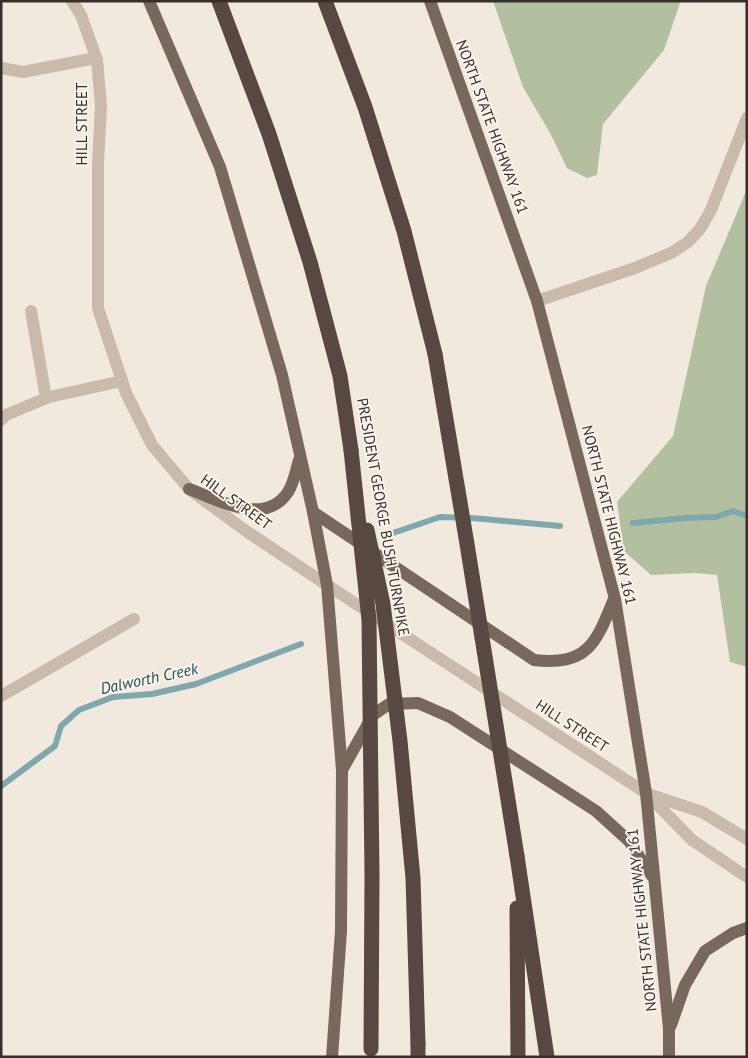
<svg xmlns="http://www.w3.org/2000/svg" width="748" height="1058" font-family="'PT Sans',sans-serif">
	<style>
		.green { fill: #b2c09f }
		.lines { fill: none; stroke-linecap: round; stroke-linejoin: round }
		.stream { stroke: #7fa8ad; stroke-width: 6 }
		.minor { stroke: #c9baab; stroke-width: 12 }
		.major { stroke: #78675c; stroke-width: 12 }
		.highway { stroke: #574941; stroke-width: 15 }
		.highway-bridge { stroke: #574941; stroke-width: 15 }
		.labels { text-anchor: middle; stroke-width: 4; stroke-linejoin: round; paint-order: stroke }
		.street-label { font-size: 15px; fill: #372f2a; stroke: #f9f3ea }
		.water-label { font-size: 16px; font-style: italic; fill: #214f56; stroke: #f9f3ea }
	</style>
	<rect width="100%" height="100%" fill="#f1e9de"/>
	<g class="green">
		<polygon points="493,1 679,1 680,3 664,50 603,124 597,175 587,178 567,168 550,133 523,87"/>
		<polygon points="747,189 747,667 730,662 717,575 695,573 651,575 624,551 617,502 673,436 706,286"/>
	</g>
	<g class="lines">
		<g class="stream">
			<polyline points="633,523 685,518 716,517 733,511 747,516"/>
			<polyline points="390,534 440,517 472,518 560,526"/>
			<polyline points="1,786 55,746 61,726 79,710 113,697 152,694 196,684 301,644"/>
		</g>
		<g class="minor">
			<polyline points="72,1 81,15 97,60 101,106 98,164 98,308 126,393 152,445 189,489 246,531 327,585 646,793 692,840 747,877"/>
			<polyline points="1,68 23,72 96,58"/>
			<polyline points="537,301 635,268 671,253 688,242 700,229 711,210 747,118"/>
			<polyline points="31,311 46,398"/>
			<polyline points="1,420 6,415 49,397 122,381"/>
			<polyline points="1,696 134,619"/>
			<polyline points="648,794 702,812 747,839"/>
		</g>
		<g class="major">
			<polyline points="149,1 220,167 282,375 313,512 327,585 342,770 341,931 332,1057"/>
			<polyline points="430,1 537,301 615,599 646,793 669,1029 669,1057"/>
			<path d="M189 489C219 500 265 527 288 492 294 483 296 470 299 460"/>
			<path d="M313 512 534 660C588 666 596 643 614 599"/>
			<polyline points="342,770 373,715 389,704 418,703 450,717 596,811 629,841 652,876"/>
			<polyline points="671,1025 685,985 705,951 733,933 747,928"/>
		</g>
		<g class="highway">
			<polyline points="219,1 269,134 310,262 340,376 351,450"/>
			<polyline points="325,1 365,107 404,231 435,354"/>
			<polyline points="517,856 547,1057"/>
			<polyline points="517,908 518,1057"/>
			<polyline points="418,1057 418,1044"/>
		</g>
		<g class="highway-bridge">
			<polyline points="435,354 467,544 517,856"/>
			<polyline points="351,450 369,620 372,875 371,1049"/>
			<polyline points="367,530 383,604 400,741 413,878 418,1044"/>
		</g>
	</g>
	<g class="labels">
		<g class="street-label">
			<text transform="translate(82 124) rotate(-90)" y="5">HILL STREET</text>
			<text transform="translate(492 127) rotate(70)" y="5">NORTH STATE HIGHWAY 161</text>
			<text transform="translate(236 502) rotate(36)" y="5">HILL STREET</text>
			<text transform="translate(609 515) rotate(76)" y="5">NORTH STATE HIGHWAY 161</text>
			<text transform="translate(383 517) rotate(80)" y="5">PRESIDENT GEORGE BUSH TURNPIKE</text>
			<text transform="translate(572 726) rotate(33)" y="5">HILL STREET</text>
			<text transform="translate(642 920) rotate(-96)" y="5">NORTH STATE HIGHWAY 161</text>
		</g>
		<g class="water-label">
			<text transform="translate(149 678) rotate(-12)" y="6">Dalworth Creek</text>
		</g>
	</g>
	<rect width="748" height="1058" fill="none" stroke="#372f2a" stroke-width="5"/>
</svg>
